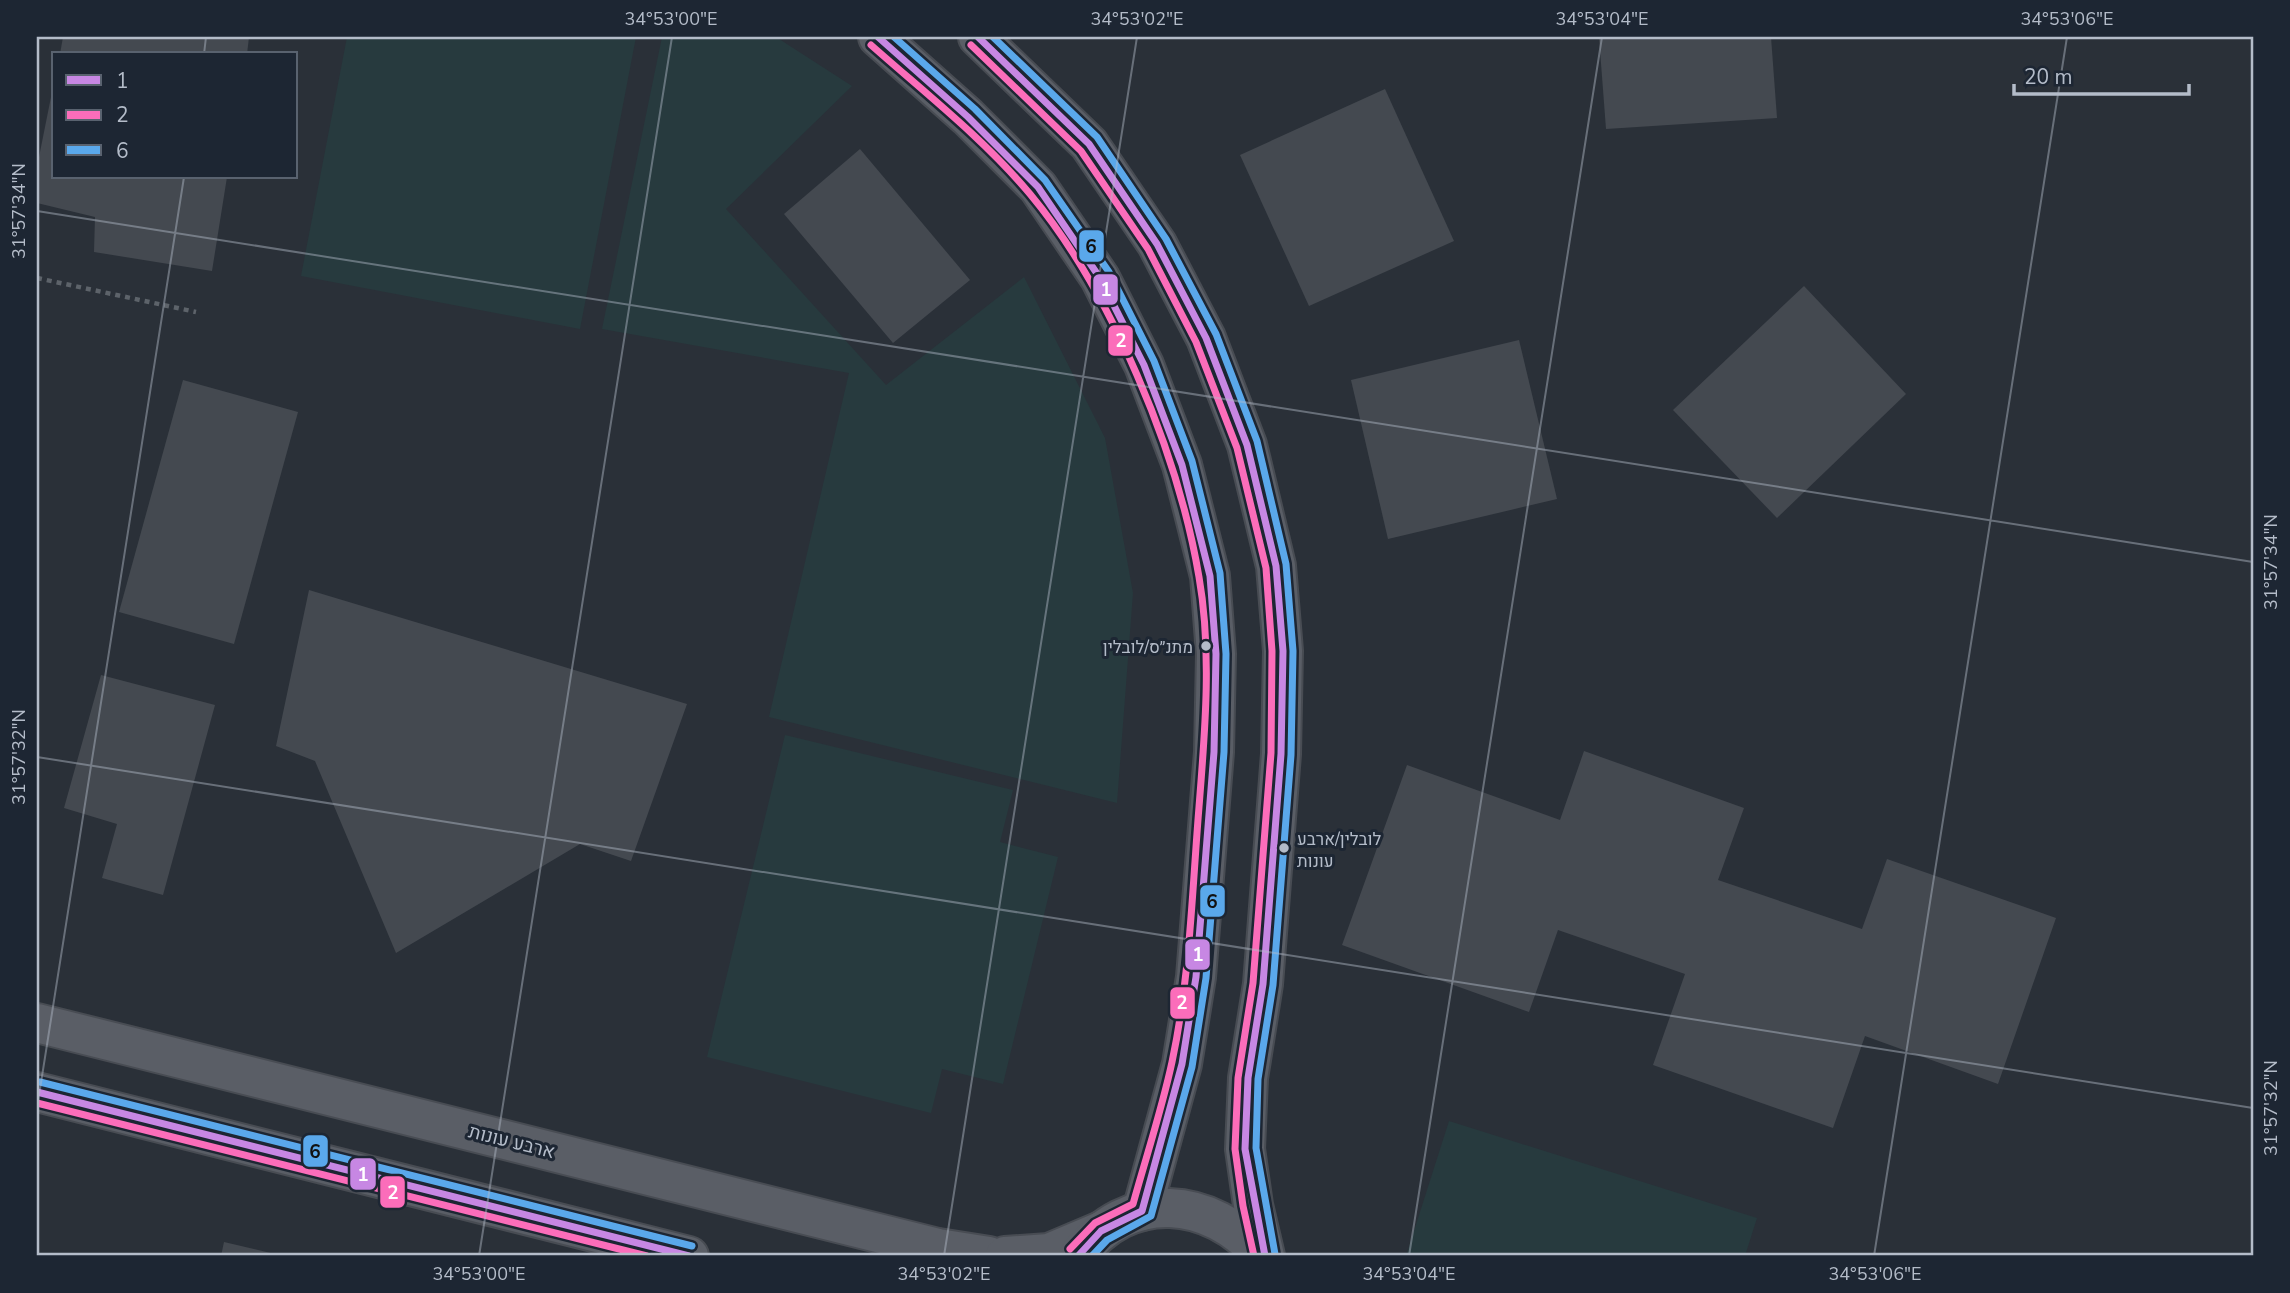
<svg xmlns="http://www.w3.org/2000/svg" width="2290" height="1293" font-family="'Nunito Sans',Heebo,sans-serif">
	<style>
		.green { fill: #273a3e }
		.building { fill: #444950 }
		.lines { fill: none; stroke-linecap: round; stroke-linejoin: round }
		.minor-casing { stroke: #484c53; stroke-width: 42 }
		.tertiary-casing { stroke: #484c53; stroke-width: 42 }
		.path { stroke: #5d636a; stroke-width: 4.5; stroke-dasharray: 5 5; stroke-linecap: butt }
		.minor { stroke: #5a5e66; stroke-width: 38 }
		.tertiary { stroke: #5a5e66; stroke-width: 38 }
		.bus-1-casing { stroke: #1d2633; stroke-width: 12 }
		.bus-2-casing { stroke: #1d2633; stroke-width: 12 }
		.bus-3-casing { stroke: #1d2633; stroke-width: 12 }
		.bus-1 { stroke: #c787e3; stroke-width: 7 }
		.bus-2 { stroke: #fb6dba; stroke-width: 7 }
		.bus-3 { stroke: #5aa8eb; stroke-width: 7 }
		.ticks { fill: none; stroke: #b4bcc9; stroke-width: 2; stroke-opacity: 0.45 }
		.bus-dot { fill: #b4bcc9; stroke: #1d2633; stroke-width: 2.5 }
		.labels { text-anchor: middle; stroke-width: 6; stroke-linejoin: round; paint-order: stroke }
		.bus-label { font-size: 17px; fill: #b4bcc9; stroke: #1d2633; text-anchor: end }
		.street-label { font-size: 19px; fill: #b4bcc9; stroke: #1d2633 }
		.line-badge { stroke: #1d2633; stroke-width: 2.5 }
		.badge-label { font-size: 19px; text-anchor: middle; font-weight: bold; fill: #fff }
		.pale-badge-label { font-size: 19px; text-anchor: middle; font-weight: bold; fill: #111 }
		.neatline { fill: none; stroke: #b4bcc9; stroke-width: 2.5 }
		.ticks-label { font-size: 18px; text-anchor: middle; fill: #b4bcc9 }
	</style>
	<rect width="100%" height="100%" fill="#2a3038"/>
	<g class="green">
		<polygon points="347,37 636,37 580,329 301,276"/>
		<polygon points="662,37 776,37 852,86 726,209 886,385 1024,277 1105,438 1133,593 1117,803 769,717 849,373 602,329"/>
		<polygon points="785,735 1013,790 1000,842 1058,857 1003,1084 942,1069 931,1113 707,1057"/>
		<polygon points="1449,1121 1757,1218 1745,1256 1406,1256"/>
	</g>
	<g class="building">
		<polygon points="63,37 249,37 247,54 60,54"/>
		<polygon points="1599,37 1771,37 1777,118 1606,129"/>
		<polygon points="53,87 54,177 227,177 212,271 94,252 95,217 37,203 37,167"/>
		<polygon points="1385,89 1454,241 1309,306 1240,155"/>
		<polygon points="860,149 970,280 893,343 784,214"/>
		<polygon points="1804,286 1906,394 1777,518 1673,410"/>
		<polygon points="1519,340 1557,499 1388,539 1351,380"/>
		<polygon points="183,380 298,412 234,644 119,612"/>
		<polygon points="309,590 687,704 631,861 580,844 396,953 315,761 276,746"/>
		<polygon points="101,675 215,705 163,895 102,878 117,824 64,808"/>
		<polygon points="1584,751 1744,808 1718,880 1862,929 1887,859 2056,918 1998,1084 1865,1036 1833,1128 1653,1065 1685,974 1558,930 1529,1012 1342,945 1407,765 1560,820"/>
		<polygon points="224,1242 279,1255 279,1256 221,1256"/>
	</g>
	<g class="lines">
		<defs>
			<g id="minor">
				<polyline points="37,1023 938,1248 989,1256"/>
				<polyline points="37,1092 689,1256"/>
				<polyline points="1005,1256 1049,1253 1101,1231"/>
			</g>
			<g id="tertiary">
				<polyline points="878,37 968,117 1038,187 1100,278 1144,365 1182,465 1210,576 1216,654 1214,752 1196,977 1182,1064 1142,1211"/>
				<polyline points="978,37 1089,144 1157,244 1206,338 1247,445 1276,566 1283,651 1281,754 1263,984 1248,1078 1245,1149 1253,1205 1265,1256"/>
				<path d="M1078 1256C1128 1188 1211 1196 1262 1256"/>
			</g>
		</defs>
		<use href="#minor" class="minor-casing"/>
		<use href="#tertiary" class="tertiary-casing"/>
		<polyline class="path" points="37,278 196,312"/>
		<use href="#minor" class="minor"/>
		<use href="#tertiary" class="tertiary"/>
		<defs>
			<g id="bus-1">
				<polyline points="878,37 968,117 1038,187 1100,278 1144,365 1182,465 1210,576 1216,654 1214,752 1196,977 1182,1064 1142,1211 1101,1231 1078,1256"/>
				<polyline points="978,37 1089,144 1157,244 1206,338 1247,445 1276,566 1283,651 1281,754 1263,984 1248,1078 1245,1149 1265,1256"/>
				<polyline points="37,1092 689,1256"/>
			</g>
			<g id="bus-2">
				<path d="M871 45C924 92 984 139 1030 194 1111 291 1178 452 1199 577 1212 651 1205 732 1199 807 1192 892 1190 978 1172 1062 1162 1109 1146 1157 1133 1204L1095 1223 1070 1249"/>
				<polyline points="971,45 1081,151 1148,249 1196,342 1237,448 1266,568 1272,651 1271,753 1253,983 1238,1078 1235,1149 1243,1206 1254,1256"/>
				<polyline points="37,1103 647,1256"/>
			</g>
			<g id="bus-3">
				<polyline points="894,37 975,109 1045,180 1109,272 1154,361 1192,461 1220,573 1226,654 1224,752 1206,978 1192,1067 1151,1216 1107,1240 1092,1256"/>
				<polyline points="993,37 1097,137 1166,239 1216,334 1257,441 1286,564 1293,651 1291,755 1273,985 1258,1079 1256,1148 1275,1254"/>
				<polyline points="40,1082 692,1246"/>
			</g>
		</defs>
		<use href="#bus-1" class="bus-1-casing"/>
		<use href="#bus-2" class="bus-2-casing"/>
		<use href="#bus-3" class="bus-3-casing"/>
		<use href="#bus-1" class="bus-1"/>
		<use href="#bus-2" class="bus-2"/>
		<use href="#bus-3" class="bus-3"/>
	</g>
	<path class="ticks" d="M204 54 206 37M37 211 2253 562M37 757 2253 1108M37 1108 184 177M479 1256 672 37M944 1256 1137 37M1409 1256 1602 37M1874 1256 2067 37"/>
	<g class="bus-dot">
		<circle cx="1206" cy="646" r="6"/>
		<circle cx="1284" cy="848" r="6"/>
	</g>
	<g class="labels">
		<g class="bus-label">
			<text x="1193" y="653">מתנ״ס/לובלין</text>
			<text x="1297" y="845" text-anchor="start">לובלין/ארבע<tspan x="1297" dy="22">עונות</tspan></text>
		</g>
		<g class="street-label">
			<text transform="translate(512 1141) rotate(14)" y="7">ארבע עונות</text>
		</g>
	</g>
	<g class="line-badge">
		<rect x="1078" y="229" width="27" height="34" rx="7" fill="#5aa8eb"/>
		<rect x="1092" y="273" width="27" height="33" rx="7" fill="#c787e3"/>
		<rect x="1107" y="324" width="27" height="33" rx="7" fill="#fb6dba"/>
		<rect x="1199" y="884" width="27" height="34" rx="7" fill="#5aa8eb"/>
		<rect x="1184" y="938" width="27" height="33" rx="7" fill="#c787e3"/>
		<rect x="1169" y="986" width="27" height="34" rx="7" fill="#fb6dba"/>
		<rect x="302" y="1134" width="27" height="34" rx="7" fill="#5aa8eb"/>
		<rect x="349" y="1157" width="28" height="34" rx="7" fill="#c787e3"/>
		<rect x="379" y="1175" width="27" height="34" rx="7" fill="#fb6dba"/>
	</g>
	<g class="badge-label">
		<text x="1106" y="296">1</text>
		<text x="1121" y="347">2</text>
		<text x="1198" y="961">1</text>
		<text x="1182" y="1009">2</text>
		<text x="363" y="1181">1</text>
		<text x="393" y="1199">2</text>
	</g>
	<g class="pale-badge-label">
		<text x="1091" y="253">6</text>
		<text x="1212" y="908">6</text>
		<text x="315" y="1158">6</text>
	</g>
	<rect width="2290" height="1293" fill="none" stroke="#1d2633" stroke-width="77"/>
	<rect x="52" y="52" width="245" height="126" fill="#1d2633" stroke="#59626f" stroke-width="2"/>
	<rect x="66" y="75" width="35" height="10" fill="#c787e3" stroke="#59626f" stroke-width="2"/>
	<text x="116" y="88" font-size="21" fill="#b4bcc9">1</text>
	<rect x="66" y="110" width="35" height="10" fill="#fb6dba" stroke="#59626f" stroke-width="2"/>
	<text x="116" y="122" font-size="21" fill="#b4bcc9">2</text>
	<rect x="66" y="145" width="35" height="10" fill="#5aa8eb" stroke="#59626f" stroke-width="2"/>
	<text x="116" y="158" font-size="21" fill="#b4bcc9">6</text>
	<path d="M2014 84v10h175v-10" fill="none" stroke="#b4bcc9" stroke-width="3.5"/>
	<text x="2024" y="84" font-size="21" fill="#b4bcc9" stroke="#1d2633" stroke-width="5" paint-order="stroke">20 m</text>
	<rect x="38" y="38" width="2214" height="1216" class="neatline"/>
	<g class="ticks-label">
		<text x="671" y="25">34°53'00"E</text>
		<text x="1137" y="25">34°53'02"E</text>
		<text x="1602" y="25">34°53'04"E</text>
		<text x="2067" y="25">34°53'06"E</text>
		<text transform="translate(19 211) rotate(-90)" y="6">31°57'34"N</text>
		<text transform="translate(2271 562) rotate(-90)" y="6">31°57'34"N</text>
		<text transform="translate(19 757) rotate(-90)" y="6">31°57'32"N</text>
		<text transform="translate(2271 1108) rotate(-90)" y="6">31°57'32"N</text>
		<text x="479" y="1280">34°53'00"E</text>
		<text x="944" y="1280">34°53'02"E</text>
		<text x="1409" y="1280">34°53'04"E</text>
		<text x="1875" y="1280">34°53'06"E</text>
	</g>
</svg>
